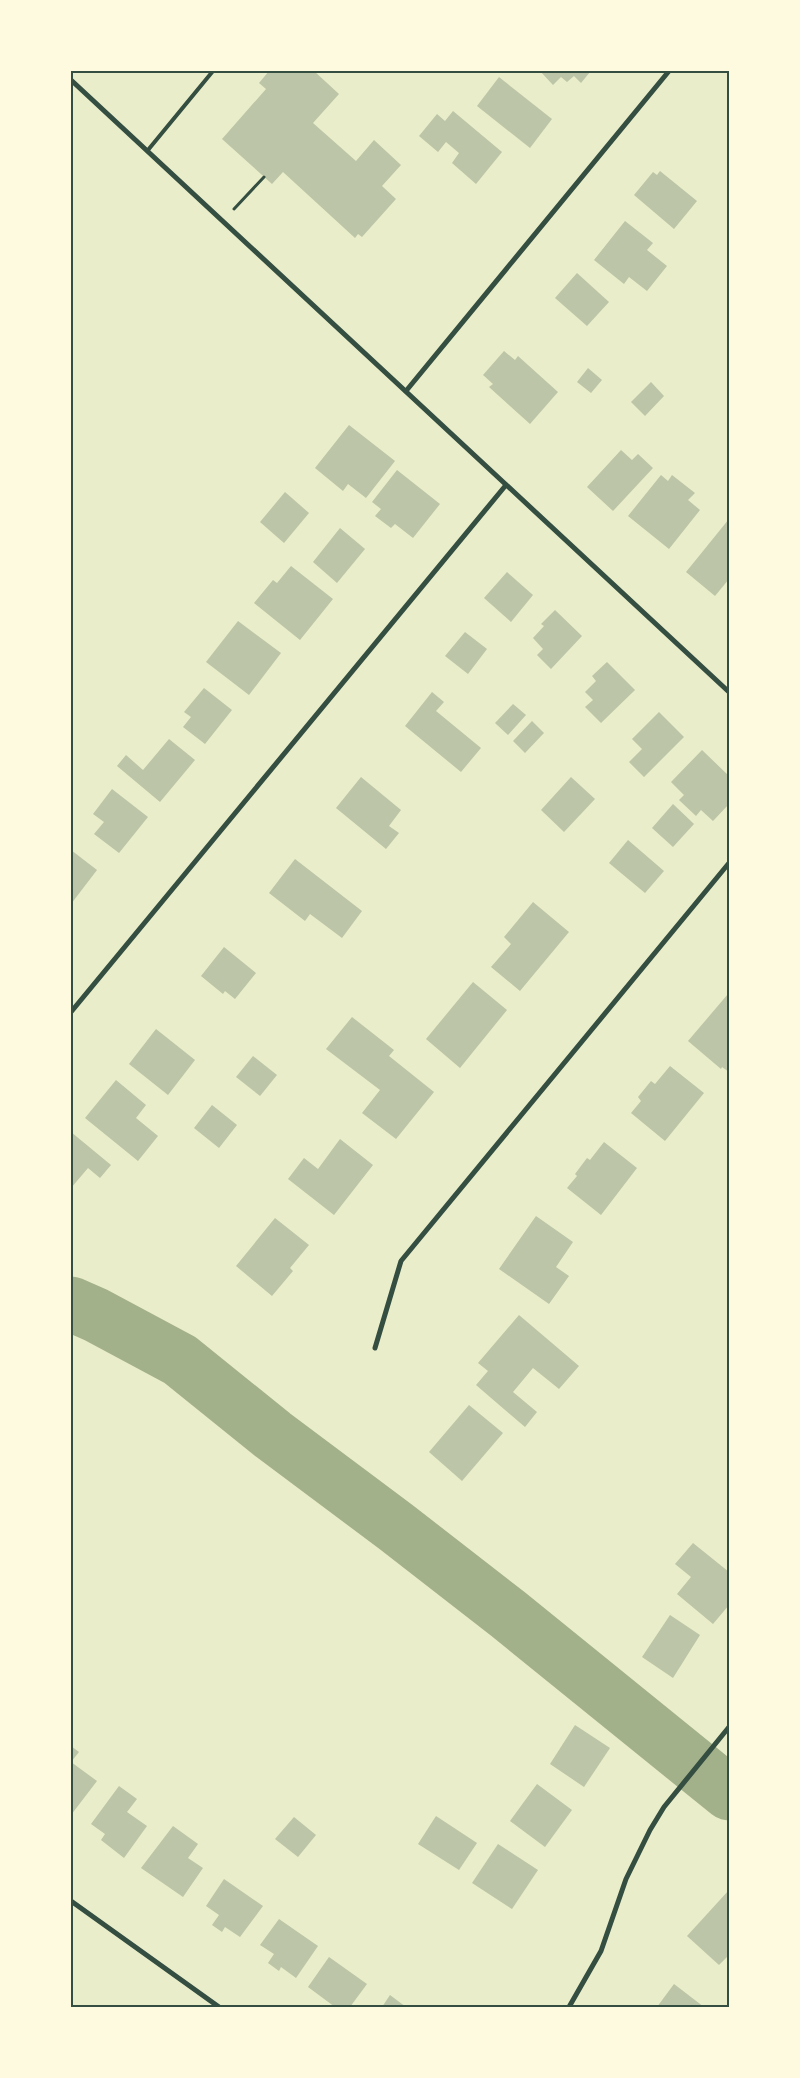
<svg xmlns="http://www.w3.org/2000/svg" width="800" height="2078" font-family="Overpass,sans-serif">
	<style>
		.lines { fill: none; stroke-linecap: round; stroke-linejoin: round }
		.river { stroke: #a3b18a; stroke-width: 55 }
		.building { fill: #bcc5a7 }
		.path { stroke: #344e41; stroke-width: 3 }
		.service { stroke: #344e41; stroke-width: 4 }
		.minor { stroke: #344e41; stroke-width: 5 }
		.neatline { fill: none; stroke: #344e41; stroke-width: 2 }
	</style>
	<rect width="100%" height="100%" fill="#e9edc9"/>
	<g class="lines">
		<polyline class="river" points="71,1304 96,1315 180,1360 273,1435 396,1527 508,1614 729,1793"/>
	</g>
	<g class="building">
		<polygon points="269,71 314,71 339,94 313,123 356,161 374,140 401,165 382,186 396,199 362,237 358,234 355,238 283,172 272,184 222,139 266,89 259,83"/>
		<polygon points="540,71 589,71 590,72 581,83 574,76 567,82 561,77 553,85"/>
		<polygon points="499,77 552,119 530,148 477,106"/>
		<polygon points="453,111 502,152 476,184 452,163 459,153 446,142 438,152 419,136 437,114 445,121"/>
		<polygon points="660,171 697,201 674,229 634,195 653,172 657,175"/>
		<polygon points="625,221 653,243 647,250 667,266 647,291 629,277 624,284 594,260"/>
		<polygon points="577,273 609,302 587,326 555,298"/>
		<polygon points="504,351 515,360 518,356 558,392 530,424 489,387 493,384 483,375"/>
		<polygon points="588,368 602,380 591,393 577,382"/>
		<polygon points="651,382 664,396 645,416 631,402"/>
		<polygon points="349,425 395,461 366,498 348,484 343,491 315,468"/>
		<polygon points="621,450 632,460 638,454 653,468 613,511 587,487"/>
		<polygon points="397,470 440,504 413,538 395,524 391,528 375,516 381,509 372,502"/>
		<polygon points="661,475 668,481 672,475 695,493 688,500 700,510 669,549 628,516"/>
		<polygon points="285,492 309,513 284,543 260,522"/>
		<polygon points="729,519 729,579 715,596 686,572"/>
		<polygon points="340,528 365,549 337,583 313,562"/>
		<polygon points="291,566 333,599 300,640 254,603 273,580 277,583"/>
		<polygon points="507,572 533,595 511,622 484,598"/>
		<polygon points="555,610 582,636 551,669 537,655 543,649 533,638 544,626 541,624"/>
		<polygon points="238,621 281,653 249,695 206,662"/>
		<polygon points="465,632 487,649 468,674 445,656"/>
		<polygon points="607,662 635,690 601,723 585,707 593,700 585,692 596,681 592,676"/>
		<polygon points="204,688 232,710 205,744 183,727 191,717 184,712"/>
		<polygon points="432,692 444,702 436,711 481,748 461,772 405,726"/>
		<polygon points="513,704 526,715 508,735 495,723"/>
		<polygon points="659,712 684,737 644,777 629,762 642,749 632,739"/>
		<polygon points="532,721 544,733 525,753 513,741"/>
		<polygon points="169,739 195,760 160,802 117,766 126,755 143,770"/>
		<polygon points="702,750 729,776 729,804 713,821 701,810 696,816 679,800 684,795 671,782"/>
		<polygon points="361,777 401,810 389,826 399,833 386,849 336,808"/>
		<polygon points="571,777 595,799 564,832 541,810"/>
		<polygon points="112,789 148,817 119,853 94,834 104,822 93,814"/>
		<polygon points="673,804 694,824 673,847 652,828"/>
		<polygon points="628,840 664,871 645,893 609,863"/>
		<polygon points="71,850 97,870 71,904"/>
		<polygon points="295,859 362,911 342,938 310,914 305,921 269,893"/>
		<polygon points="533,902 569,932 520,991 491,967 511,944 504,937"/>
		<polygon points="224,947 256,973 235,999 225,991 223,994 201,976"/>
		<polygon points="473,982 507,1010 460,1068 426,1039"/>
		<polygon points="728,994 729,995 729,1072 722,1067 721,1069 688,1041"/>
		<polygon points="352,1017 394,1050 389,1056 434,1092 396,1139 362,1113 380,1090 326,1049"/>
		<polygon points="156,1029 195,1060 168,1095 129,1064"/>
		<polygon points="253,1056 277,1075 260,1096 236,1077"/>
		<polygon points="670,1066 704,1093 665,1141 631,1113 641,1101 638,1097 651,1081 655,1084"/>
		<polygon points="116,1080 146,1105 136,1118 158,1136 138,1161 85,1118"/>
		<polygon points="212,1105 237,1125 219,1148 194,1128"/>
		<polygon points="71,1132 111,1165 100,1178 88,1168 71,1188"/>
		<polygon points="340,1139 373,1165 334,1215 288,1179 304,1158 318,1169"/>
		<polygon points="604,1142 637,1168 601,1215 567,1188 577,1176 575,1174 587,1158 590,1160"/>
		<polygon points="536,1216 573,1242 556,1267 569,1276 549,1304 499,1269"/>
		<polygon points="275,1218 309,1245 290,1268 293,1271 272,1296 236,1266"/>
		<polygon points="519,1315 579,1366 559,1389 533,1368 513,1392 537,1412 525,1427 476,1385 488,1371 478,1363"/>
		<polygon points="469,1405 503,1433 462,1481 429,1452"/>
		<polygon points="693,1543 729,1572 729,1605 713,1624 677,1594 691,1577 675,1564"/>
		<polygon points="670,1615 700,1635 673,1678 642,1657"/>
		<polygon points="575,1725 610,1748 584,1787 550,1764"/>
		<polygon points="71,1746 79,1752 71,1762 97,1781 71,1815"/>
		<polygon points="537,1784 572,1810 545,1847 510,1821"/>
		<polygon points="119,1786 137,1799 127,1812 147,1826 124,1858 101,1840 105,1834 91,1824"/>
		<polygon points="436,1816 477,1843 459,1870 418,1844"/>
		<polygon points="294,1817 316,1835 298,1857 275,1839"/>
		<polygon points="173,1826 198,1844 188,1858 203,1868 183,1897 141,1868"/>
		<polygon points="498,1844 538,1870 512,1909 472,1883"/>
		<polygon points="224,1879 263,1906 240,1937 225,1927 222,1932 212,1925 219,1915 206,1906"/>
		<polygon points="729,1890 729,1955 719,1965 687,1936"/>
		<polygon points="279,1919 318,1946 296,1978 281,1967 279,1971 268,1963 274,1954 260,1945"/>
		<polygon points="329,1957 367,1984 350,2007 335,2007 308,1987"/>
		<polygon points="674,1984 704,2007 657,2007"/>
		<polygon points="390,1995 406,2007 382,2007"/>
	</g>
	<g class="lines">
		<polyline class="path" points="234,209 264,177"/>
		<polyline class="service" points="148,150 213,71"/>
		<g class="minor">
			<polyline points="71,80 729,692"/>
			<polyline points="406,391 669,71"/>
			<polyline points="71,1012 506,485"/>
			<polyline points="375,1348 401,1261 729,863"/>
			<polyline points="71,1901 219,2007"/>
			<polyline points="569,2007 601,1951 626,1879 650,1830 664,1807 729,1727"/>
		</g>
	</g>
	<rect width="800" height="2078" fill="none" stroke="#fefae0" stroke-width="145"/>
	<rect x="72" y="72" width="656" height="1934" class="neatline"/>
</svg>
